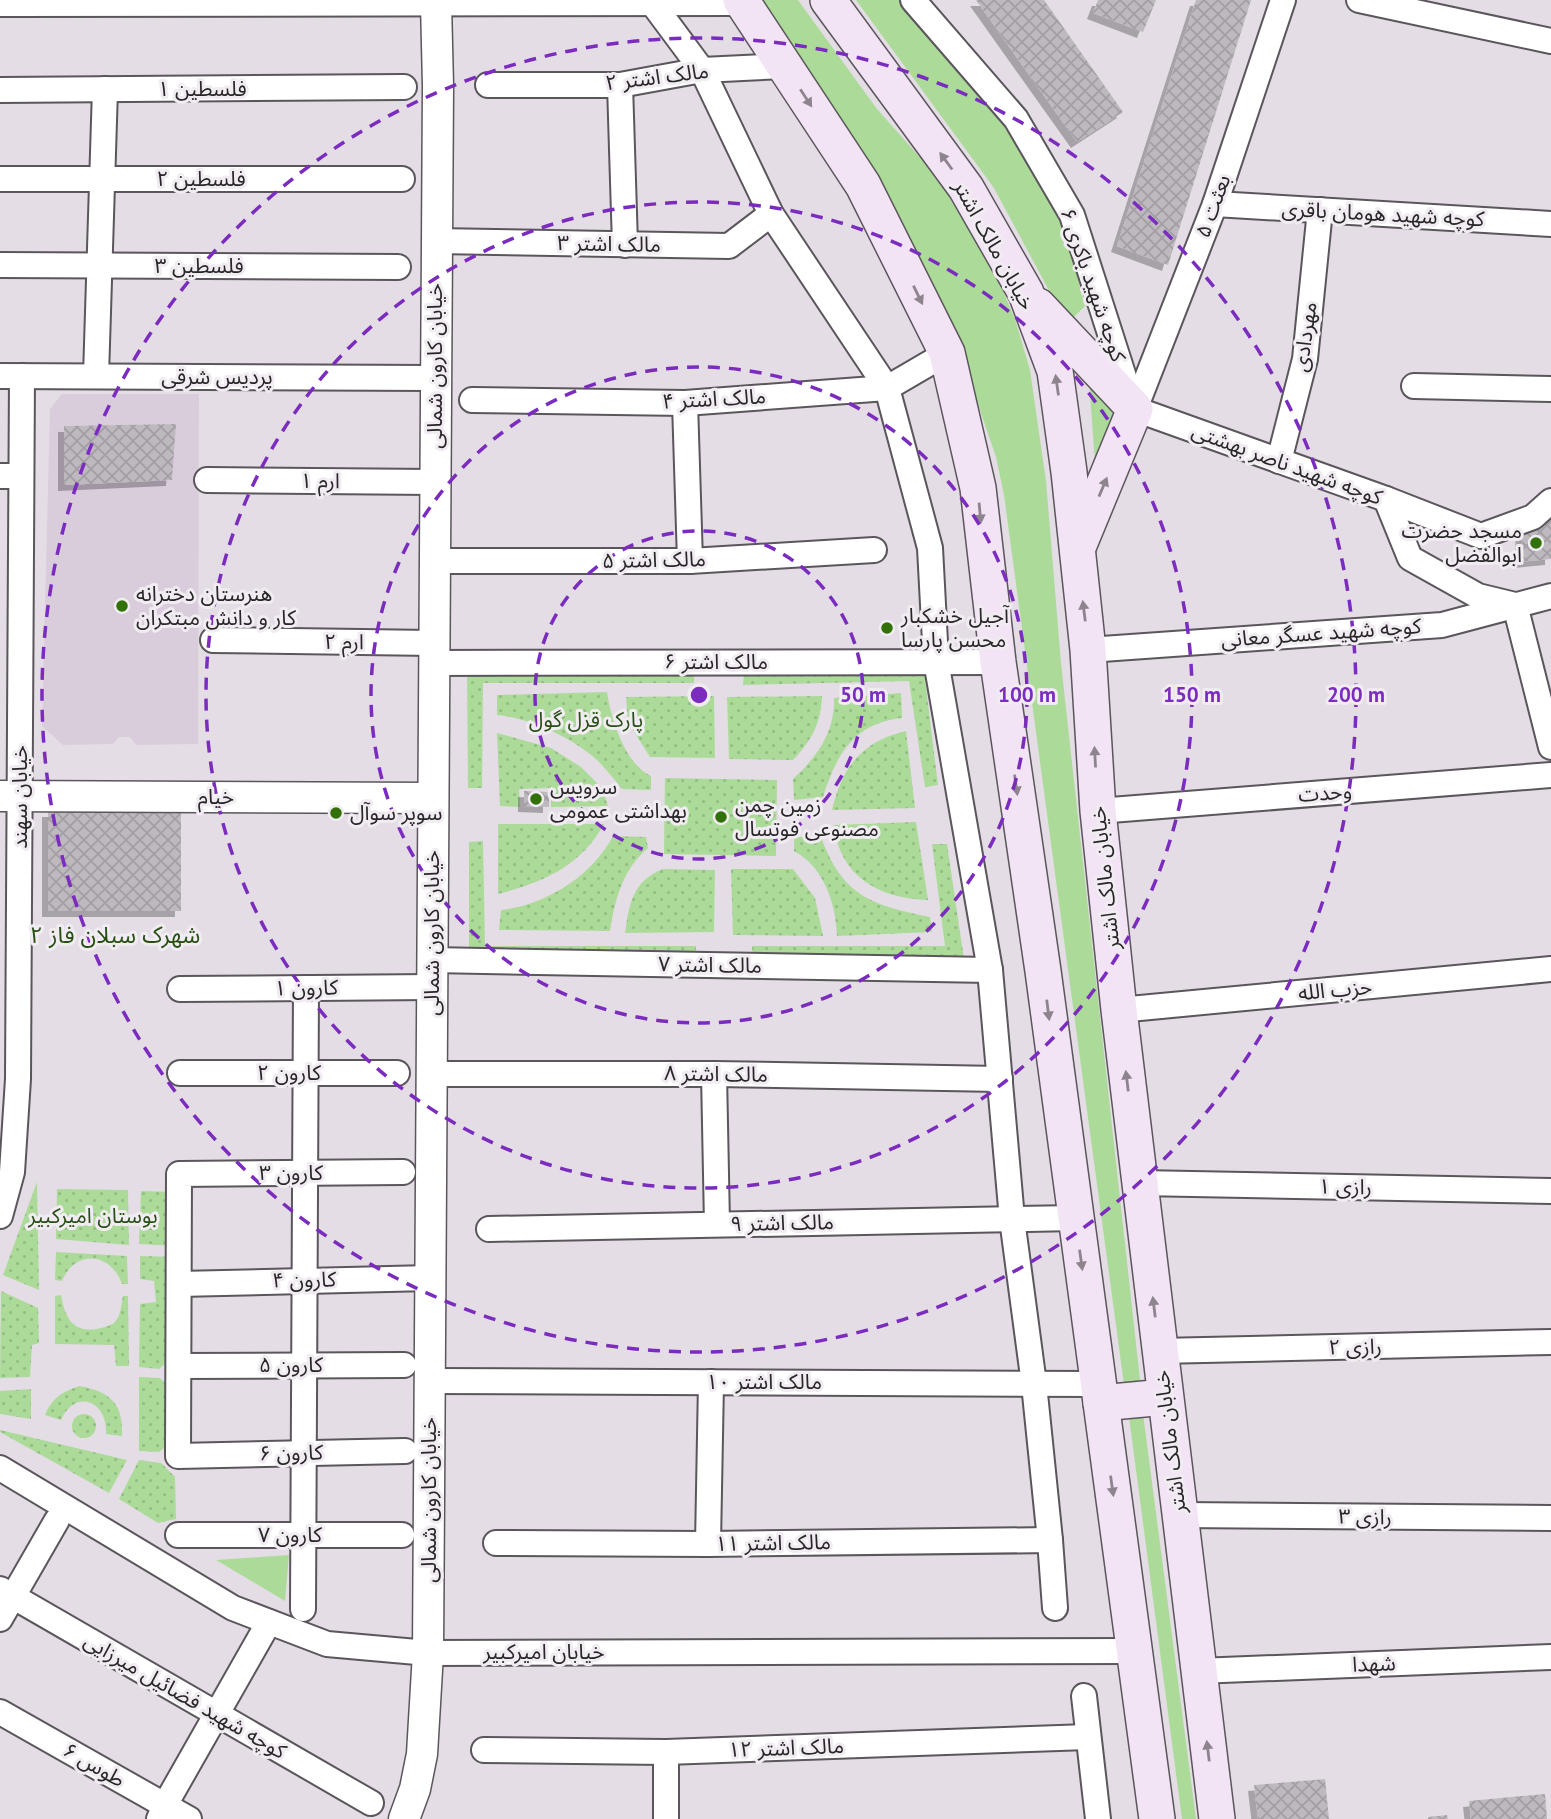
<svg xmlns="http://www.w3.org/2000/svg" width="1551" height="1819" font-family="'PT Sans','Noto Sans Arabic',sans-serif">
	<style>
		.built { fill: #d9cddb; fill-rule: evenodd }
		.grass { fill: #acdb99 }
		.park { fill: url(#park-dots) }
		.building { fill: url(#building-cross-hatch); filter: url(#shadow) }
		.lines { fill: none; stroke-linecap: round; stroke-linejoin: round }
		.minor-casing { stroke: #5b555c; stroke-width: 28 }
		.tertiary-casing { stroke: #5b555c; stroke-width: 33 }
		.secondary-casing { stroke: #5b555c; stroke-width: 38 }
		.minor { stroke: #fff; stroke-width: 24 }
		.tertiary { stroke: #fff; stroke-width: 30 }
		.secondary { stroke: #f2e3f5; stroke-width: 35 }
		.oneway { fill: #8d848e }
		.ring { fill: none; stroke: #7b2cbf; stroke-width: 3.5; stroke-dasharray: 12 9 }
		.poi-dot { fill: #327107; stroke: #f1ebf2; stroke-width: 2.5 }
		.labels { text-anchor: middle; stroke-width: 6; stroke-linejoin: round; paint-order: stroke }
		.street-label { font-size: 21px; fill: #282628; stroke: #f1ebf2 }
		.poi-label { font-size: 21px; fill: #282628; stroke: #f1ebf2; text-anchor: start }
		.park-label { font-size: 21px; fill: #284e16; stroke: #f1ebf2 }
		.neighbourhood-label { font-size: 23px; fill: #274f12; stroke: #f1ebf2 }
		.centre { fill: #7b2cbf; stroke: #f1ebf2; stroke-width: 3.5 }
		.ring-label { font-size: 21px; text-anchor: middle; font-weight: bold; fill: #7b2cbf; stroke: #f1ebf2; stroke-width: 6; stroke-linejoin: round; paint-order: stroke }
	</style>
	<defs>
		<pattern id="park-dots" width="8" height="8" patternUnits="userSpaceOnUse" patternTransform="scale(1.75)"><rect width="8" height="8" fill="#acdb99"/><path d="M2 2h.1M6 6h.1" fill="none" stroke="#94bc84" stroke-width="1.8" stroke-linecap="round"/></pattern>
		<pattern id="building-cross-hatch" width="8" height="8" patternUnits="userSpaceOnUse" patternTransform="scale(1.75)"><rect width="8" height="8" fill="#beb8bf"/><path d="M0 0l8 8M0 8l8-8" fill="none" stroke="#a39ea4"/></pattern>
		<filter id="shadow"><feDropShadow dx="-6" dy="6" stdDeviation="0" flood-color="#0004"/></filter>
	</defs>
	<rect width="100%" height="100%" fill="#e4dde5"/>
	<path class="built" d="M62 394H199L198 744 136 745 130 737H119L113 744 63 745 42 726 50 409ZM175 424 172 480 64 485 65 426Z"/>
	<g class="grass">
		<polygon points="756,0 798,0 877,109 933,172 988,256 1015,319 1030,370 1046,481 1061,663 1141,1389 1125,1392 1004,495 996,457 967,372"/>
		<polygon points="856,0 905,0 1013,130 1061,214 1085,306 1067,324 994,188"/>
		<polygon points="1089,379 1116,408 1095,464"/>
		<polygon points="1142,1406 1196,1819 1182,1819 1128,1409"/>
		<polygon points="289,1555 285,1601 216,1560"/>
	</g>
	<g class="park">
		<polygon points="467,670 694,670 694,683 483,683 482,788 468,788"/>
		<polygon points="924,671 938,785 925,787 909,681 743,685 744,672"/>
		<path d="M607 692C611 719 625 764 651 776V790L622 789C614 779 606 769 597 760 573 738 529 718 497 715V695Z"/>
		<path d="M901 693 902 718C854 723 836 755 823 797L794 800 793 779C817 757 835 732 834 698Z"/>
		<polygon points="714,696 715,758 650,757 628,722 626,697"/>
		<path d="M822 696C821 723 812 740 793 760L729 759 727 697Z"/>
		<path d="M906 731 915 808 832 810C842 767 862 741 906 731Z"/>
		<polygon points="497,733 551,748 581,767 602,788 608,806 551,807 551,788 519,789 520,807 500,806"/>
		<polygon points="665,778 777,780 776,856 664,854"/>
		<path d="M916 822 928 900C879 899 839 876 834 825Z"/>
		<path d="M498 824H604C580 867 543 882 498 894Z"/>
		<path d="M613 836 646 837 648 848C623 869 615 899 610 931L499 930 501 910C546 905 592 876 613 836Z"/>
		<path d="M794 837H821C843 897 872 905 930 917L932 932 837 936C836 904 824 867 794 851Z"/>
		<polygon points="483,841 485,946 696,946 696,959 469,959 469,842"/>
		<polygon points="932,844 947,844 964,959 753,959 752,946 945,946"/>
		<path d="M663 869 715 870 714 932 625 933C629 903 633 881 663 869Z"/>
		<polygon points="731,869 793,869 815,898 823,936 733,935"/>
		<polygon points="37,1182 39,1290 3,1275"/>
		<polygon points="57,1189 128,1190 129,1245 56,1239"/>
		<polygon points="141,1191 175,1192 175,1246 139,1244"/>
		<path d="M56 1252 127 1256 128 1284H122C111 1252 75 1249 62 1281L55 1280Z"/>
		<polygon points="140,1256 176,1257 174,1356 159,1369 139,1367 140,1304 156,1302 154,1281 140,1279"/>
		<polygon points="1,1291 38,1308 39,1343 32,1345 30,1377 0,1378"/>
		<path d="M61 1295C65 1317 72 1333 97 1329 102 1328 110 1326 114 1323 121 1317 121 1305 123 1296H128L129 1366H116L114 1345 55 1344V1296Z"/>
		<polygon points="139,1377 160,1378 173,1391 173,1441 159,1452 139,1451"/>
		<path d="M79 1386C109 1391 124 1403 122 1436L106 1434C108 1401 75 1388 61 1420L45 1415C52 1398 62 1392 79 1386Z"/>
		<polygon points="31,1389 31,1419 0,1414 0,1391"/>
		<circle cx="84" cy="1426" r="12"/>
		<polygon points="0,1430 127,1460 109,1493 0,1432"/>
		<polygon points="139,1460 161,1463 175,1477 176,1519 158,1523 119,1499"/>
	</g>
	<g class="building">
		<polygon points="976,0 1044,0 1123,112 1077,142"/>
		<polygon points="1098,0 1156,0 1143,32 1093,13"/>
		<polygon points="1196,0 1251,0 1168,265 1117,246"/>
		<polygon points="176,424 172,480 64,485 64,426"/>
		<polygon points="1551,511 1551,559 1520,562 1522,528"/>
		<polygon points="524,791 549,792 549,807 524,806"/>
		<rect x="48" y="811" width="133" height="100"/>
		<polygon points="1325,1779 1329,1819 1258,1819 1254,1785"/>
		<polygon points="1545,1794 1547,1819 1471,1819 1469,1801"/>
		<polygon points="1447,1815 1448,1819 1428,1819 1428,1817"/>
	</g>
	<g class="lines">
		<defs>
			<g id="minor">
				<polyline points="650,0 702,70 771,214 887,388 930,548 936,661 990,970 1012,1219 1034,1384 1050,1540 1055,1608"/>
				<polyline points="913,0 1016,119 1072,215 1132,402"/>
				<polyline points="1359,0 1551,41"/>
				<polyline points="0,4 743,3"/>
				<polyline points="488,85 620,85 702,70 784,66"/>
				<polyline points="620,85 625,245"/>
				<polyline points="0,90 404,87"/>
				<polyline points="0,179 402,179"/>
				<polyline points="1215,204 1551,224"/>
				<polyline points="435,241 729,246 771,214"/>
				<polyline points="0,265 398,267"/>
				<polyline points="0,376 434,378"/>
				<polyline points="96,376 105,89"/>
				<polyline points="1414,386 1551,389"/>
				<polyline points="472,400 685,403 887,388 947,353"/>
				<polyline points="685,403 690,561"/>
				<polyline points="1135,409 1386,499 1481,536 1533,517 1551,501"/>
				<polyline points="1135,409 1215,204 1283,0"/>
				<polyline points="1279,461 1305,359 1320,210"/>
				<polyline points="0,476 21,476"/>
				<polyline points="207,480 434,482"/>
				<polyline points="1386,499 1410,558 1478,596 1515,605 1551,747"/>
				<polyline points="433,561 690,561 874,550"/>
				<polyline points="213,640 433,643"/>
				<polyline points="1088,650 1442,625 1551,596"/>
				<polyline points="433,663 998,662"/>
				<polyline points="1098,811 1551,775"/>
				<polyline points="431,960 990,970"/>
				<polyline points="180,989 432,987"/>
				<polyline points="1119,1010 1551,969"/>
				<polyline points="180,1073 397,1073"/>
				<polyline points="431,1074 714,1074 1000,1079"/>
				<polyline points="714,1074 717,1224"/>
				<polyline points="403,1172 179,1174 178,1456 405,1451"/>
				<polyline points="1139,1183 1551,1191"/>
				<polyline points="0,1216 12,1172 18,1079 22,376"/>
				<polyline points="489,1229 1076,1218"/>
				<polyline points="179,1284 430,1278"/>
				<polyline points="1159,1351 1551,1342"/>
				<polyline points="179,1366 404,1365"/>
				<polyline points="429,1381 1098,1384"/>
				<polyline points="0,1468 233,1608 327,1644 428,1653 1134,1651"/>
				<polyline points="1179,1515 1551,1518"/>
				<polyline points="178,1535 402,1535"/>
				<polyline points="496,1543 708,1544 1050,1540"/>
				<polyline points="708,1544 711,1382"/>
				<polyline points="0,1589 371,1803"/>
				<polyline points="303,1609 306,988"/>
				<polyline points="0,1619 57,1520"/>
				<polyline points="1198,1671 1551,1657"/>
				<polyline points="1084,1696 1098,1819"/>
				<polyline points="0,1712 189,1819"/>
				<polyline points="484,1750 666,1752 1088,1737"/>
				<polyline points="159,1819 165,1805 269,1622"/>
				<polyline points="666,1819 666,1752"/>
			</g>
			<g id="tertiary">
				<polyline points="0,796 433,798"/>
				<polyline points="404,1819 415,1789 422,1754 428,1653 438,86 436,3"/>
			</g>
			<g id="secondary">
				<polyline points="741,0 863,185 947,353 978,488 998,662 1043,971 1157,1819"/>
				<polyline points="828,0 966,188 1026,293 1055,371 1069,472 1088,650 1098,811 1119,1010 1217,1819"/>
				<polyline points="1038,306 1135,409 1078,547"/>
				<polyline points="1101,1403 1165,1397"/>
			</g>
		</defs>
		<use href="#minor" class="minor-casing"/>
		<use href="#tertiary" class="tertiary-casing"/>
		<use href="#secondary" class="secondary-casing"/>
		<use href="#minor" class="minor"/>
		<use href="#tertiary" class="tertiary"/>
		<use href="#secondary" class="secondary"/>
	</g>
	<defs><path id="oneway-solid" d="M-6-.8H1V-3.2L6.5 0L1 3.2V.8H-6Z" transform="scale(1.75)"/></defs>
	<g class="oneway">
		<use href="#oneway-solid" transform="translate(806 98) rotate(57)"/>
		<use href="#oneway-solid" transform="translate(946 161) rotate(-126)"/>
		<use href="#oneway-solid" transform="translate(918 295) rotate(64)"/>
		<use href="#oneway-solid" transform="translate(1057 385) rotate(-98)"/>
		<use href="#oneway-solid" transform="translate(1103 487) rotate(-67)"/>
		<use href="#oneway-solid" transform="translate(980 513) rotate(85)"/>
		<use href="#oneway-solid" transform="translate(1084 611) rotate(-97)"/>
		<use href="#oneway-solid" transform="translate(1095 757) rotate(-93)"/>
		<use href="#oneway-solid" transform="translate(1016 785) rotate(82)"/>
		<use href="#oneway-solid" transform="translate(1048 1010) rotate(83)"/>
		<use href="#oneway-solid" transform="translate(1127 1081) rotate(-97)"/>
		<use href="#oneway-solid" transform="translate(1081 1260) rotate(82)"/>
		<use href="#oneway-solid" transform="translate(1154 1307) rotate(-97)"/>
		<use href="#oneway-solid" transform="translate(1112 1486) rotate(82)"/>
		<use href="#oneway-solid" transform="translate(1208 1751) rotate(-97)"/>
	</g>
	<g class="ring">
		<circle cx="699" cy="695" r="164"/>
		<circle cx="699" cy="695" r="328"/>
		<circle cx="699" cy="695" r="493"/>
		<circle cx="699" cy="695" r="657"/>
	</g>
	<g class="poi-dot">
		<circle cx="1536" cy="543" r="7"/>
		<circle cx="122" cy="606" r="7"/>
		<circle cx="887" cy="628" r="7"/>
		<circle cx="536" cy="799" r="7"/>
		<circle cx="336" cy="813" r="7"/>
		<circle cx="721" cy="817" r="7"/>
	</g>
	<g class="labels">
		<g class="street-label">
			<text transform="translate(657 77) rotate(-7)" y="7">مالک اشتر ۲</text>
			<text x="202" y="96">فلسطین ۱</text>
			<text x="201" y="186">فلسطین ۲</text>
			<text transform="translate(1213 206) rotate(-70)" y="7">بعثت ۵</text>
			<text transform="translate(1383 214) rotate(3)" y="7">کوچه شهید هومان باقری</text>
			<text transform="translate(609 244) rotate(1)" y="7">مالک اشتر ۳</text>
			<text transform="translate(994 245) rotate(61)" y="7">خیابان مالک اشتر</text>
			<text x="199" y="273">فلسطین ۳</text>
			<text transform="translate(1093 285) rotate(71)" y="7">کوچه شهید باکری ۶</text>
			<text transform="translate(1305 337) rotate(-82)" y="7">مهردادی</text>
			<text transform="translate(435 366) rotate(-90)" y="7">خیابان کارون شمالی</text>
			<text x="217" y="384">پردیس شرقی</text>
			<text transform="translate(714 399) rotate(-3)" y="7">مالک اشتر ۴</text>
			<text transform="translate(1287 464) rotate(20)" y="7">کوچه شهید ناصر بهشتی</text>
			<text transform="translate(320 481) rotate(1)" y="7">ارم ۱</text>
			<text transform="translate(654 560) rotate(-1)" y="7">مالک اشتر ۵</text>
			<text transform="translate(1321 633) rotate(-4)" y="7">کوچه شهید عسگر معانی</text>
			<text transform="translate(344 642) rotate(1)" y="7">ارم ۲</text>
			<text x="716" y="669">مالک اشتر ۶</text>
			<text transform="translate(1325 793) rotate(-4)" y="7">وحدت</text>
			<text transform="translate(20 797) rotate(-90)" y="7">خیابان سهند</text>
			<text x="216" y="804">خیام</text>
			<text transform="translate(1105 878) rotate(-96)" y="7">خیابان مالک اشتر</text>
			<text transform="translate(432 933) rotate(-90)" y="7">خیابان کارون شمالی</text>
			<text transform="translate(710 965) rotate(1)" y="7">مالک اشتر ۷</text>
			<text transform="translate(306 988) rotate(-1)" y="7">کارون ۱</text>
			<text transform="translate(1335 990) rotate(-5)" y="7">حزب الله</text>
			<text x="289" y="1080">کارون ۲</text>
			<text transform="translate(716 1074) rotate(1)" y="7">مالک اشتر ۸</text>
			<text x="291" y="1180">کارون ۳</text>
			<text transform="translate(1345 1187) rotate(1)" y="7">رازی ۱</text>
			<text transform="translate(782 1223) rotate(-1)" y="7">مالک اشتر ۹</text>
			<text transform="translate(304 1280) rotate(-1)" y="7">کارون ۴</text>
			<text transform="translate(1355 1347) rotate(-1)" y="7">رازی ۲</text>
			<text x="291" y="1372">کارون ۵</text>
			<text x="764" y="1389">مالک اشتر ۱۰</text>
			<text transform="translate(1170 1442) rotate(-97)" y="7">خیابان مالک اشتر</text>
			<text transform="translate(291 1453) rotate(-1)" y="7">کارون ۶</text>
			<text transform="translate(429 1500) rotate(-90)" y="7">خیابان کارون شمالی</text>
			<text transform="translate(1365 1517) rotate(1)" y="7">رازی ۳</text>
			<text x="290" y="1542">کارون ۷</text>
			<text transform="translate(773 1543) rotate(-1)" y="7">مالک اشتر ۱۱</text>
			<text x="544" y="1659">خیابان امیرکبیر</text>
			<text transform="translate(1374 1664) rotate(-2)" y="7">شهدا</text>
			<text transform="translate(185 1696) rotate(30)" y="7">کوچه شهید فضائیل میرزایی</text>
			<text transform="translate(786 1748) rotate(-2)" y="7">مالک اشتر ۱۲</text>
			<text transform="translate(94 1765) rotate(30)" y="7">طوس ۶</text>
		</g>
		<g class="poi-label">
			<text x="1522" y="538" text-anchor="end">مسجد حضرت<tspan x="1522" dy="24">ابوالفضل</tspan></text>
			<text x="136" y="601">هنرستان دخترانه<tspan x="136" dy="24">کار و دانش مبتکران</tspan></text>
			<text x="901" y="623">آجیل خشکبار<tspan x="901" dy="24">محسن پارسا</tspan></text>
			<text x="550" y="794">سرویس<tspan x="550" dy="24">بهداشتی عمومی</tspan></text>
			<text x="735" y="812">زمین چمن<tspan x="735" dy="24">مصنوعی فوتسال</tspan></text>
			<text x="350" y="820">سوپر سوآل</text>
		</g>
		<g class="park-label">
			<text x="586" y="727">پارک قزل گول</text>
			<text x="93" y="1223">بوستان امیرکبیر</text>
		</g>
		<g class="neighbourhood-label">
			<text x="115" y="943">شهرک سبلان فاز ۲</text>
		</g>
	</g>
	<circle cx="699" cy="695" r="10" class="centre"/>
	<g class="ring-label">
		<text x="863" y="702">50 m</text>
		<text x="1027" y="702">100 m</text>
		<text x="1192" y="702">150 m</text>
		<text x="1356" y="702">200 m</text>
	</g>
</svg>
